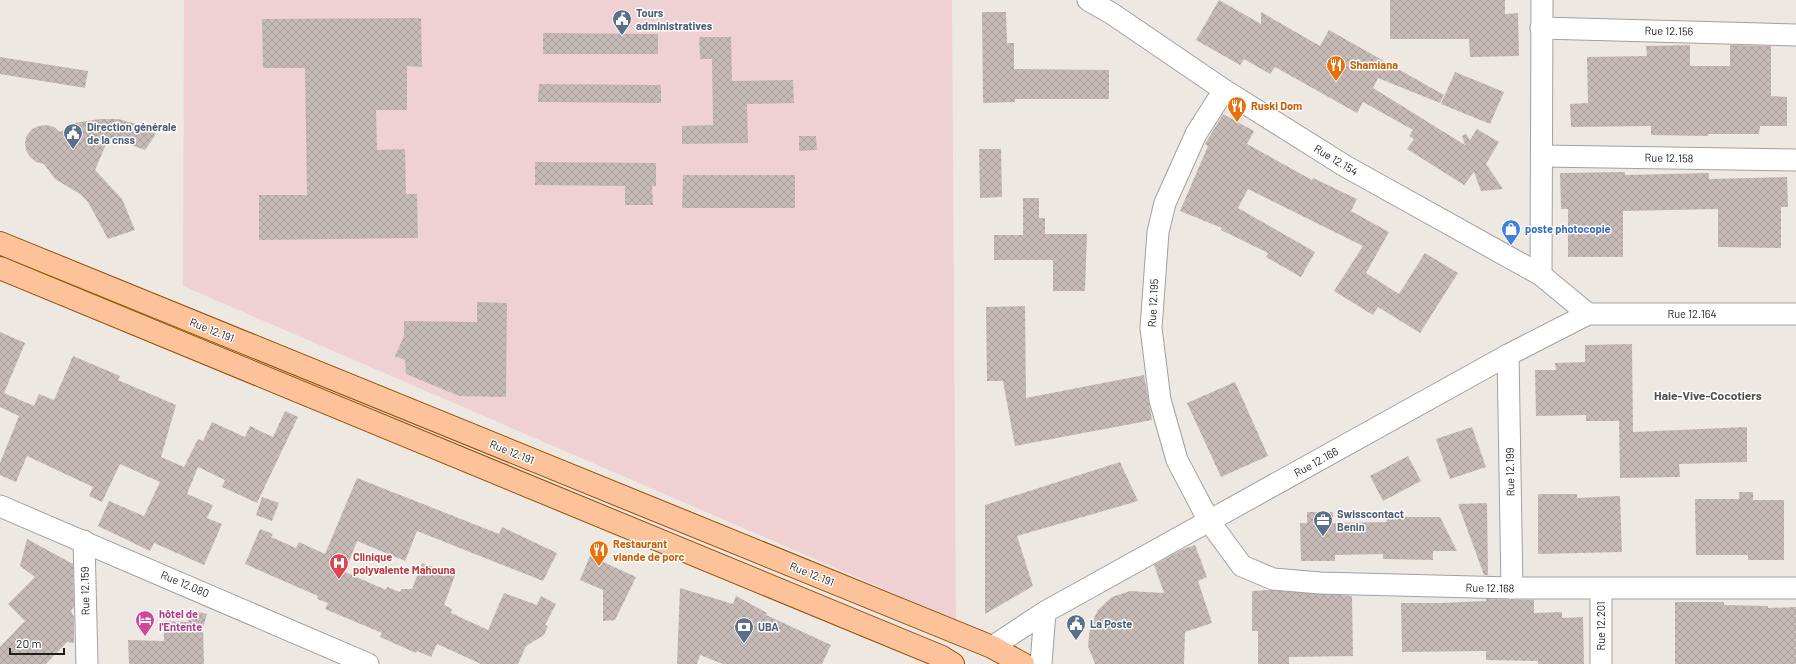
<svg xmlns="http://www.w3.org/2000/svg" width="1796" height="664" font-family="Barlow,sans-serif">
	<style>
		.commercial { fill: #efd1d4 }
		.building { fill: url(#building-cross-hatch) }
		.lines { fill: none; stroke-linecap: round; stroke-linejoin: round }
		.street-casing { stroke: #a1a1a1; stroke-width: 23 }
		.primary-casing { stroke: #954d00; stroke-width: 24 }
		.street { stroke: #fff; stroke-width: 21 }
		.primary { stroke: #fcc299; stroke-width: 22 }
		.labels { text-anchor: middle; stroke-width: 3; stroke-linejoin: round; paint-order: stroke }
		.service-label { font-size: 11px; font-weight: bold; fill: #4e5e75; stroke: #fff; text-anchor: start }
		.street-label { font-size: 11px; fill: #1d1d1d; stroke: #fff }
		.food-label { font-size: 11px; font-weight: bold; fill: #c56008; stroke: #fff; text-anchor: start }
		.shop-label { font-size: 11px; font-weight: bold; fill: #366cbe; stroke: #fff; text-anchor: start }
		.health-label { font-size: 11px; font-weight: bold; fill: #be3a42; stroke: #fff; text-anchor: start }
		.hotel-label { font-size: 11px; font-weight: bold; fill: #b23c85; stroke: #fff; text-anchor: start }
		.neighbourhood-label { font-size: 12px; font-weight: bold; fill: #505050; stroke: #fff }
	</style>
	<defs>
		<pattern id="building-cross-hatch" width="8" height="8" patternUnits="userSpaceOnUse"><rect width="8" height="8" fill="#c6bab6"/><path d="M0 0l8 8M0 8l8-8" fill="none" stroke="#aa9f9c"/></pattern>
	</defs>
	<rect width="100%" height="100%" fill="#eee8e2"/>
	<polygon class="commercial" points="184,0 952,0 956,620 183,286"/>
	<g class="building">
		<polygon points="1219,0 1261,24 1261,12 1320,46 1329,30 1444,95 1440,103 1378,78 1373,88 1465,145 1462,136 1466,134 1470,140 1477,129 1499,142 1486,164 1503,189 1481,191 1474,172 1464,185 1407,149 1414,139 1409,136 1413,130 1363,102 1357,113 1275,67 1270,74 1244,59 1240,65 1196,40"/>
		<polygon points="1390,0 1505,0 1505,14 1518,13 1519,56 1470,57 1469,39 1390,39"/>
		<polygon points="982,12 1006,12 1007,43 1014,43 1014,69 1109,70 1109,99 1015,99 1015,102 983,103"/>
		<polygon points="421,18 422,67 407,66 407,110 376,110 377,150 405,149 406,194 417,194 418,238 259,240 259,195 307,195 305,68 263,68 262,19"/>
		<polygon points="543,33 658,34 658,54 543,54"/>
		<polygon points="699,37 731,37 732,81 793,80 794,103 747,104 748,143 682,144 682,126 713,125 712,59 700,59"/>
		<polygon points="1690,45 1690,66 1730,66 1730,45 1771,46 1771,96 1787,97 1787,126 1760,126 1759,134 1708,134 1708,136 1651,135 1651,126 1571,127 1570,104 1588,103 1587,57 1647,56 1646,46"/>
		<polygon points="0,57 88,71 85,88 0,74"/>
		<polygon points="1455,72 1504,92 1490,124 1441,104"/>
		<polygon points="539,84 661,85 661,103 538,102"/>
		<polygon points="1223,114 1254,131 1247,144 1312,180 1313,178 1357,199 1351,211 1389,232 1366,273 1399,294 1425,253 1458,273 1420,333 1378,307 1373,315 1334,291 1363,246 1248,189 1238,208 1315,252 1301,277 1266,257 1268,253 1221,230 1222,228 1180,211 1208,146 1205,144"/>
		<polygon points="100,119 118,119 136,124 156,134 145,150 121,141 108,140 95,170 122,199 135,230 108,239 88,202 80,194 55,179 44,164 36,162 30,157 26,150 25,142 27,135 32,129 39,126 47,125 54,127 60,132 74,123"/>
		<polygon points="799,136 816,136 817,150 799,151"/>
		<polygon points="979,149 1001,149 1002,197 980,198"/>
		<polygon points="535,162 656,163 656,186 652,186 653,205 625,205 625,186 535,185"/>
		<polygon points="1625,172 1625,175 1709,173 1709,179 1787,177 1788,207 1781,207 1781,248 1718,247 1718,209 1623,211 1623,257 1568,257 1568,209 1561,209 1560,173"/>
		<polygon points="683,175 795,175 795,208 682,208"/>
		<polygon points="1023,198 1039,198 1039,218 1045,218 1045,234 1087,234 1085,291 1053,291 1053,260 994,260 994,235 1023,235"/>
		<polygon points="477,302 507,303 506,397 459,396 406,374 405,360 395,356 404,336 404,321 477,322"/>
		<polygon points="1025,306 1026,398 1144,375 1152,420 1015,446 1003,381 987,381 986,307"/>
		<polygon points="0,332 25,343 4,393 34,406 39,394 54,400 73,356 120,376 118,380 176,405 161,457 184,467 198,439 203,441 212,422 245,437 250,426 273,437 285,411 298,417 257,503 222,487 225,480 198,467 187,494 213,505 207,518 222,524 204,565 154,543 150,551 98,526 109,501 144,516 160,482 120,464 102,502 89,496 93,487 27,456 16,482 0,475 0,463 19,416 0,407"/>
		<polygon points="1632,344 1633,432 1747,427 1747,462 1679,464 1680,477 1620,478 1619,421 1586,421 1586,415 1536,416 1535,370 1556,370 1555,363 1585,362 1585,345"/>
		<polygon points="1235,382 1268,456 1221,477 1187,403"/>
		<polygon points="1472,427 1486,467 1450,479 1436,439"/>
		<polygon points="1408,456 1421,481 1383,501 1370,476"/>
		<polygon points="1120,462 1138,501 1017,536 1033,586 985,614 985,505"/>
		<polygon points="357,478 499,534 502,527 557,553 543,581 417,531 405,561 357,541 345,572 386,590 387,587 400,592 402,589 412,589 422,563 455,575 444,605 452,609 451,613 488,630 504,593 537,605 541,596 556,604 545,625 548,626 544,635 526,646 518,664 481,664 437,644 431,657 417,651 416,653 380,637 382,633 325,609 328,603 317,599 318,596 245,564 260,529 273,534 271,537 296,548 299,542 325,554"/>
		<polygon points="1739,492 1753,492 1753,500 1784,500 1784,560 1748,560 1748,555 1696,555 1695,499 1739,499"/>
		<polygon points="1538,494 1577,494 1577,498 1620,496 1622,552 1538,554"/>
		<polygon points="262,497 279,503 272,521 256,515"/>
		<polygon points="1487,503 1488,575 1484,575 1458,504"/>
		<polygon points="1307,512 1333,512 1333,523 1387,522 1385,517 1440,517 1457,551 1433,551 1433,560 1383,559 1383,554 1335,555 1335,561 1301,561 1300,523 1307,523"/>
		<polygon points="27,539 73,564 74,606 71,611 74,617 74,643 67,642 46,664 0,664 0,647 25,621 8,604 35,577 20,566"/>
		<polygon points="1195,545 1207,577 1198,581 1212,623 1185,632 1184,664 1095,664 1088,646 1090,627 1098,610 1112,597 1130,591 1164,593 1154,565 1181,550"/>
		<polygon points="590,556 636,577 615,620 603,621 603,590 580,580"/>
		<polygon points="680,588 733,604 736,596 767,613 766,615 831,645 822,664 723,664 700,655 697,664 677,664"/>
		<polygon points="1269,590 1352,596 1353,656 1289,657 1289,664 1258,664 1258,631 1252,631 1252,591"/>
		<polygon points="1486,599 1534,600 1534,613 1562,612 1562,618 1583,617 1584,664 1538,664 1538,661 1486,660 1486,651 1402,652 1401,603 1441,603 1486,601"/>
		<polygon points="1675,602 1724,602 1724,605 1768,606 1768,608 1796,607 1796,664 1675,664"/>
		<polygon points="191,610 207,614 203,628 204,664 129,664 128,640 164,641 164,621 188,622"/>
	</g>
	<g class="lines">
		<defs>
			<g id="street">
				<polyline points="1088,0 1111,13 1224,90 1345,166 1541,275 1588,314"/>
				<polyline points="1541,28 1796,35"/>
				<polyline points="1224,90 1196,134 1165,203 1158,232 1151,328 1160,400 1177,460 1209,521 1242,566 1273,579 1320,583 1512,588 1796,588"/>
				<polyline points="1542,156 1796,160"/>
				<polyline points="1541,275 1542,0"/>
				<polyline points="1508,355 1512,588"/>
				<polyline points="0,506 368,664"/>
				<polyline points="84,541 87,664"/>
				<polyline points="992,647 1045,612 1508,355 1588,314 1796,314"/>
				<polyline points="1041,664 1045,612"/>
				<polyline points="1601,664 1601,589"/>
			</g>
			<g id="primary">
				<polyline points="0,243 992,647 1023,664"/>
				<polyline points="0,268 942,657 953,664"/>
			</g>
		</defs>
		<use href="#street" class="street-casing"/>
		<use href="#primary" class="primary-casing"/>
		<use href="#street" class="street"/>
		<use href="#primary" class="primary"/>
	</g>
	<defs>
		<symbol id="civic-pin" viewBox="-11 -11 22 30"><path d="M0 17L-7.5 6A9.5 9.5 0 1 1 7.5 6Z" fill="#5c6f8a" stroke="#fff"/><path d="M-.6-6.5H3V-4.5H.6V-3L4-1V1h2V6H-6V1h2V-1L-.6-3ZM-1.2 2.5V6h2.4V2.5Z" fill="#fff"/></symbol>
		<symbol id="restaurant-pin" viewBox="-11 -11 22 30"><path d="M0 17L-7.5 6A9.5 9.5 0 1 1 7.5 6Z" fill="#e8710a" stroke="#fff"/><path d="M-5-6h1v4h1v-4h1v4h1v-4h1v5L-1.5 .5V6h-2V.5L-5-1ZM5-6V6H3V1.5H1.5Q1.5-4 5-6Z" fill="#fff"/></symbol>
		<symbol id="shop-pin" viewBox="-11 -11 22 30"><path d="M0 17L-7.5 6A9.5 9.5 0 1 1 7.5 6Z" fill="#3f7fe0" stroke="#fff"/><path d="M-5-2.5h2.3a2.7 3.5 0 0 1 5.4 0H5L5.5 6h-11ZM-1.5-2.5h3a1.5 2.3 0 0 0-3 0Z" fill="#fff"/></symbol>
		<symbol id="office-pin" viewBox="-11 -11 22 30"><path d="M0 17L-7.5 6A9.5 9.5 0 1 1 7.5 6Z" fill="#5c6f8a" stroke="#fff"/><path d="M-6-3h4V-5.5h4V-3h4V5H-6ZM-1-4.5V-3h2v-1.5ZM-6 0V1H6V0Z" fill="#fff"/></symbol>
		<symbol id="hospital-pin" viewBox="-11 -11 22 30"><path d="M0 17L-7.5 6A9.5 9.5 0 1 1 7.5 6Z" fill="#e0444e" stroke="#fff"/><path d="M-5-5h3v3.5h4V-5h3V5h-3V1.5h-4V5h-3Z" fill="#fff"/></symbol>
		<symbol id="hotel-pin" viewBox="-11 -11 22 30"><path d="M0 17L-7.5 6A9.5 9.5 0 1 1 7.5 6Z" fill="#d1479c" stroke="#fff"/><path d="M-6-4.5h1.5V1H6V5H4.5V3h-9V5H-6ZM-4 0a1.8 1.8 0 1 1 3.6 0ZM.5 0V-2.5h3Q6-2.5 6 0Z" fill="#fff"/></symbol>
		<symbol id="bank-pin" viewBox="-11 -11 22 30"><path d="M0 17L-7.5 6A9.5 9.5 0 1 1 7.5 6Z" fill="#5c6f8a" stroke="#fff"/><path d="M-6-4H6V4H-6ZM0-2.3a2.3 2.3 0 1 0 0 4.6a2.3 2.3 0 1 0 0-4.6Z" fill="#fff"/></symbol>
	</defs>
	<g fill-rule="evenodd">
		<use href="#civic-pin" x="611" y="8" width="22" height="30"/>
		<use href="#restaurant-pin" x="1325" y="54" width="22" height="30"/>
		<use href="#restaurant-pin" x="1226" y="95" width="22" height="30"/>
		<use href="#civic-pin" x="62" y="122" width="22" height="30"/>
		<use href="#shop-pin" x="1500" y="218" width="22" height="30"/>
		<use href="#office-pin" x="1312" y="509" width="22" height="30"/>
		<use href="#restaurant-pin" x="588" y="539" width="22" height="30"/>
		<use href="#hospital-pin" x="328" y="552" width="22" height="30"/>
		<use href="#hotel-pin" x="134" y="609" width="22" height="30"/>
		<use href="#civic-pin" x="1065" y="613" width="22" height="30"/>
		<use href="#bank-pin" x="733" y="616" width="22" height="30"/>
	</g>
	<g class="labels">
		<g class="service-label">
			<text x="636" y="17">Tours<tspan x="636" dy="13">administratives</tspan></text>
			<text x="87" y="131">Direction générale<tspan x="87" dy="13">de la cnss</tspan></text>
			<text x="1337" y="518">Swisscontact<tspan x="1337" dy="13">Benin</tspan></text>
			<text x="1090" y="628">La Poste</text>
			<text x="758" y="631">UBA</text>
		</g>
		<g class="street-label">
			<text transform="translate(1669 31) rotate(1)" y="4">Rue 12.156</text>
			<text transform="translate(1669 158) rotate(1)" y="4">Rue 12.158</text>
			<text transform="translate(1336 160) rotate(31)" y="4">Rue 12.154</text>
			<text transform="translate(1153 303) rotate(-87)" y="4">Rue 12.195</text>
			<text x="1692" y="318">Rue 12.164</text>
			<text transform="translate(212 330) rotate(22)" y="4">Rue 12.191</text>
			<text transform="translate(512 452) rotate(22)" y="4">Rue 12.191</text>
			<text transform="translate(1316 462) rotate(-29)" y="4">Rue 12.166</text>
			<text transform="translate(1510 472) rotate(-91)" y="4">Rue 12.199</text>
			<text transform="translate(812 574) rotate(22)" y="4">Rue 12.191</text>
			<text transform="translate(185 584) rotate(23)" y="4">Rue 12.080</text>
			<text transform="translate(1490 588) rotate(1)" y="4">Rue 12.168</text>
			<text transform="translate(85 591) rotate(-91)" y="4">Rue 12.159</text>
			<text transform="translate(1601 626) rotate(-90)" y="4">Rue 12.201</text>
		</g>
		<g class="food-label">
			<text x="1350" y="69">Shamiana</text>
			<text x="1251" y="110">Ruski Dom</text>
			<text x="613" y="548">Restaurant<tspan x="613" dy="13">viande de porc</tspan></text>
		</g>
		<g class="shop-label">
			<text x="1525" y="233">poste photocopie</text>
		</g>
		<g class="health-label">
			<text x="353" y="561">Clinique<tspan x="353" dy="13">polyvalente Mahouna</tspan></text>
		</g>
		<g class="hotel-label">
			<text x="159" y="618">hôtel de<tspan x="159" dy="13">l'Entente</tspan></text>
		</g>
		<g class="neighbourhood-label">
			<text x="1708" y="400">Haie-Vive-Cocotiers</text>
		</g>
	</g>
	<path d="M10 648v6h54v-6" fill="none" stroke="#1d1d1d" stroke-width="2"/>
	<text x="16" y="648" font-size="12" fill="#1d1d1d" stroke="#ffffff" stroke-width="3" paint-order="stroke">20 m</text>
</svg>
